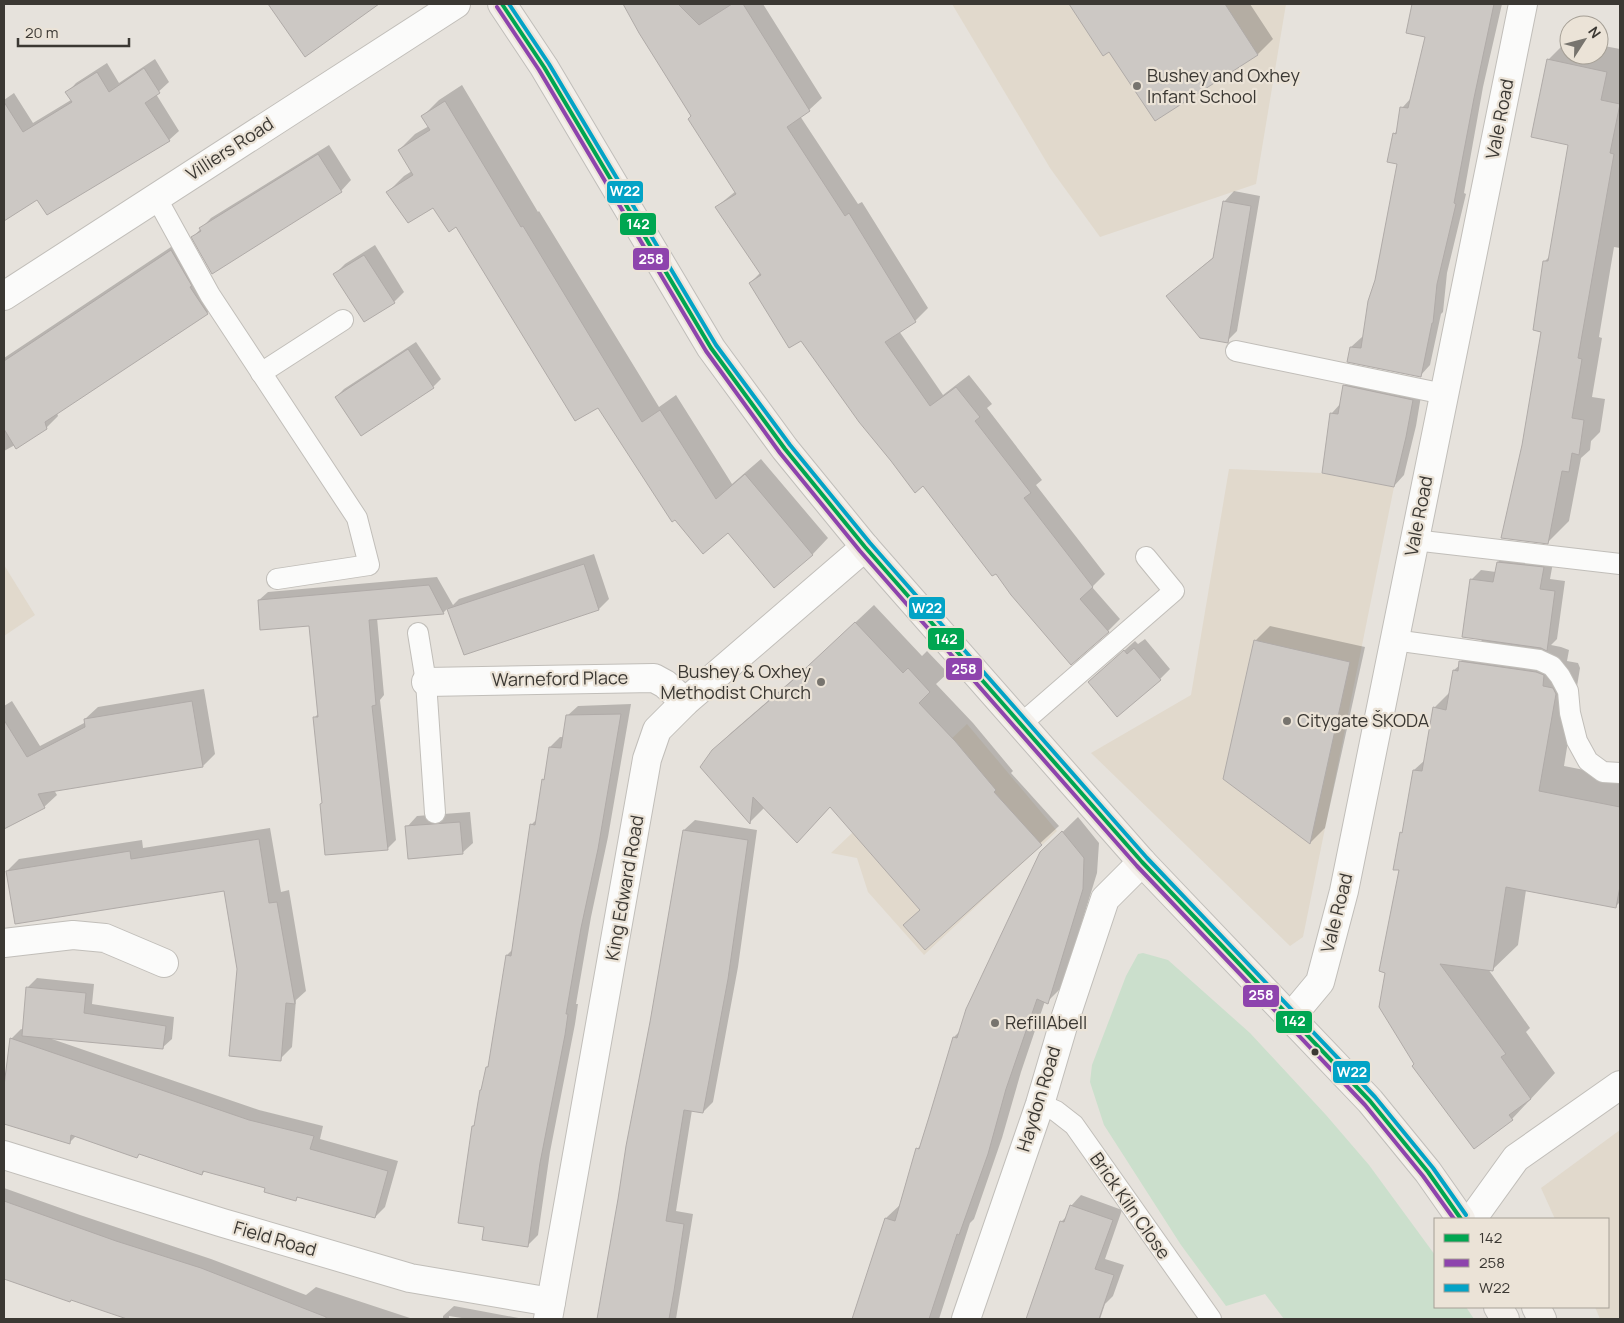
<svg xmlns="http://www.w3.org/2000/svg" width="1624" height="1323" font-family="Manrope,sans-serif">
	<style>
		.built { fill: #e1d9cc }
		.green { fill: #cbdfcc }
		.shadow { fill: #0003 }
		.building { fill: #ccc8c4; stroke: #b0aba8 }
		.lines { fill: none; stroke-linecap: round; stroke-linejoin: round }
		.service-casing { stroke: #c1beb9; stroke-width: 22 }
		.minor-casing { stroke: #c1beb9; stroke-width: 30 }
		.tertiary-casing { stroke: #c1beb9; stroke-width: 30 }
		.primary-casing { stroke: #c0beba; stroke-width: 30 }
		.service { stroke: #fbfbfa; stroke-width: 20 }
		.minor { stroke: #fbfbfa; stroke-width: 28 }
		.tertiary { stroke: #fbfbfa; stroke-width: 28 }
		.primary { stroke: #f4f0eb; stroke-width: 28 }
		.bus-1-casing { stroke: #ebe3d7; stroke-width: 8 }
		.bus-2-casing { stroke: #ebe3d7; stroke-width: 8 }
		.bus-3-casing { stroke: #ebe3d7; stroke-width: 8 }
		.bus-1 { stroke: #00a651; stroke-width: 4 }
		.bus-2 { stroke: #8e44ad; stroke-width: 4 }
		.bus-3 { stroke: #03a3c6; stroke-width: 4 }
		.poi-dot { fill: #77746e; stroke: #ebe3d7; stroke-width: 2 }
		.bus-dot { fill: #3b3833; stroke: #ebe3d7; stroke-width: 2 }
		.labels { text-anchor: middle; stroke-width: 4.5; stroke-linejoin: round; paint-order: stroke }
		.poi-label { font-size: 18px; fill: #3b3833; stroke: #ebe3d7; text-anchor: start }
		.street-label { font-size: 18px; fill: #3b3833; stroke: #ebe3d7 }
		.line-badge { stroke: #ebe3d7; stroke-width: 2 }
		.badge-label { font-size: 14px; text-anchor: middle; font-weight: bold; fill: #fff }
	</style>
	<rect width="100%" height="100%" fill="#e6e2dc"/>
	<g class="built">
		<polygon points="952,4 1286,4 1256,184 1100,237 1050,168"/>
		<polygon points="1229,469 1321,473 1394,487 1303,937 1290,946 1091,753 1191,695"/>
		<polygon points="4,565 35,615 4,636"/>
		<polygon points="967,724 1057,831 924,955 868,892 857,858 831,853"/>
		<polygon points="1620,1130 1620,1319 1600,1319 1595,1307 1608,1307 1608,1219 1555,1219 1541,1188"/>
	</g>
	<polygon class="green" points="1143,953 1168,960 1250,1033 1326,1115 1369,1165 1435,1255 1435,1307 1466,1307 1474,1319 1284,1319 1265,1294 1226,1306 1181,1245 1104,1125 1090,1082 1092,1065 1126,976 1138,954"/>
	<g class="shadow">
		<polygon points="287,4 376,4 305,55"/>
		<polygon points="624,4 763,4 822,98 809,110 800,116 858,204 862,202 928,308 915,321 899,331 943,395 969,375 992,404 987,408 1042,480 1036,485 1105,574 1092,587 1120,619 1108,631 996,572 801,340 750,283 760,273 716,207 736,191"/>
		<polygon points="1071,4 1250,4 1273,39 1258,54 1109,50 1103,54"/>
		<polygon points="1414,4 1502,4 1483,87 1464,193 1466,194 1447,273 1443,312 1441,314 1430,365 1420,376 1351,347 1362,337 1364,337 1398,163 1394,134 1398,130 1402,108 1412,97 1426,36 1407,32"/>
		<polygon points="1569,39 1569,55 1599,55 1599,45 1620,49 1620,248 1614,247 1599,337 1602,338 1592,397 1605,399 1600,432 1591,441 1590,450 1581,458 1569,521 1548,542 1523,445 1542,331 1545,261 1550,256 1569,144 1548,60"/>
		<polygon points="155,59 169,82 156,94 179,131 169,140 37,198 4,219 4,100 14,93 33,123 71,100 67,93 76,83 107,63 119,83"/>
		<polygon points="462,85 538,212 539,211 659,407 676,395 732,484 761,459 828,538 812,555 728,531 598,406 457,226 434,206 388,192 404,176 412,171 399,150 415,134 429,126 423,116 439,100"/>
		<polygon points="329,145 351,180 341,191 193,237 211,218"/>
		<polygon points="1234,191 1260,196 1237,331 1227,341 1167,296 1215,256 1224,202"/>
		<polygon points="183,239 219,302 207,313 57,413 58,416 46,428 4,451 4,358"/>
		<polygon points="375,245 404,292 394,302 335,274 345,264"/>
		<polygon points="416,342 441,379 433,387 336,397 344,389"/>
		<polygon points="1355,376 1422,390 1416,426 1404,475 1394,486 1323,472 1332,413 1341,403 1344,386"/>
		<polygon points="1508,552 1554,557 1550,579 1565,581 1557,639 1551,645 1561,647 1569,650 1567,661 1578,663 1580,668 1564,766 1620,777 1620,902 1616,906 1526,890 1518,945 1492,970 1488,969 1530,1028 1526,1032 1555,1073 1512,1119 1415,1064 1387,972 1400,869 1401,833 1404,831 1414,770 1425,760 1434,708 1450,692 1454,670 1460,665 1460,662 1483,639 1471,580 1481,570 1496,572 1498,562"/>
		<polygon points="594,554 609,599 599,609 465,654 448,608 443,613 377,618 384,695 380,700 396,840 388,848 323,802 314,718 319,713 310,624 259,600 268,592 437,577 453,605 459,599"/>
		<polygon points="874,605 922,656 927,651 948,673 936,684 973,723 1013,771 1011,773 1059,826 925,948 905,925 921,909 831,806 815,823 765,807 750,822 713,750 732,732 813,662"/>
		<polygon points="1270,626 1365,647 1325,828 1310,843 1255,641"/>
		<polygon points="1145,639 1170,669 1160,679 1089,682 1135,641 1138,644"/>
		<polygon points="204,689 215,754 203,766 54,790 57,795 44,807 4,828 4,706 12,701 40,746 86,722 85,719 98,707"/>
		<polygon points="631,704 608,837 591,917 576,1004 578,1004 575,1024 550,1152 538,1235 528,1245 485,1226 473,1126 476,1123 487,1067 489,1065 507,955 513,949 531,825 537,819 543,780 546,777 550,747 560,737 564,737 567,716 578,706"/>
		<polygon points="470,812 473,843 462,853 407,827 417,816"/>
		<polygon points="1078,817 1099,843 1097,873 1062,987 1047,1002 1045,1001 1021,1072 1002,1138 974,1219 970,1223 939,1319 854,1319 886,1218 901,1204 917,1149 922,1144 954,1037 961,1030 1041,853"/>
		<polygon points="695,820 757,830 738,967 713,1102 703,1112 692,1110 676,1211 693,1214 676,1319 599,1319 684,830"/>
		<polygon points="270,828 281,892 289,890 306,991 296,1000 292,1047 280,1059 238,969 225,890 7,871 19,859 142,840 143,848"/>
		<polygon points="37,978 94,984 92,1004 174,1017 172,1039 162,1048 49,1038 259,1110 323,1126 320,1139 398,1161 385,1207 375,1217 299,1196 296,1199 267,1187 205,1171 202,1174 140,1153 137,1157 77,1135 70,1142 4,1123 4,1097 11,1039 21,1029 24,1030 28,987"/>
		<polygon points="4,1188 80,1215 211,1259 306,1295 316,1287 413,1319 209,1319 174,1306 170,1319 130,1319 72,1299 70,1300 4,1278"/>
		<polygon points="1081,1195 1122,1210 1105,1259 1124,1265 1113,1296 1105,1304 1100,1319 1028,1319 1061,1222 1067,1216 1071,1206"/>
		<polygon points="454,1306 524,1319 468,1319 449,1316 449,1318 455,1319 443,1319 443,1316"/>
	</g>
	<g class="building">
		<polygon points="268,4 379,4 305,57"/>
		<polygon points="623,4 678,4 699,25 732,4 743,4 810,111 787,127 845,216 849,213 916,322 885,342 930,406 956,387 980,417 975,421 1031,493 1024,498 1093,587 1080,599 1109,632 1071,665 1011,595 996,574 992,576 923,486 915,493 891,461 859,422 801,341 789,348 749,283 761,275 715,207 736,194 688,119 691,116 639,33"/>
		<polygon points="1069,4 1225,4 1258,55 1155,121 1109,52 1103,56"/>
		<polygon points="1412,4 1494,4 1474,98 1454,203 1456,204 1437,284 1433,323 1432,323 1421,377 1347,362 1350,347 1361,348 1368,301 1375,280 1397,164 1387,162 1393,133 1396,134 1400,107 1408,108 1425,37 1406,33"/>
		<polygon points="1547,59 1607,72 1601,100 1620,104 1610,153 1614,154 1578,358 1582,359 1572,418 1584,420 1579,455 1572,453 1569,472 1562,471 1548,544 1501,538 1522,445 1541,332 1533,330 1543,261 1548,261 1568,145 1531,137"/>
		<polygon points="144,68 160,93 145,103 170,141 47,215 37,200 4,221 4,102 23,132 72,102 65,92 97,72 109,92"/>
		<polygon points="445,101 521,227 523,226 642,422 660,410 716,499 745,474 813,555 774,588 728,533 703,554 675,520 672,522 598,408 575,421 456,227 449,232 433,208 408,223 386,192 413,175 398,150 430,130 421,116"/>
		<polygon points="318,154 342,192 212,274 191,237 201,231 199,228"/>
		<polygon points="1223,201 1251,206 1228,343 1200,338 1166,296 1213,258"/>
		<polygon points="171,250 192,286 190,287 208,314 45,422 47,429 16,449 4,429 4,361"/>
		<polygon points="364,255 395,303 364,322 333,274"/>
		<polygon points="408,349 434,388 361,436 335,397"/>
		<polygon points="1343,385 1413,400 1406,437 1394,487 1322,473 1330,413 1338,414"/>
		<polygon points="1497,562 1544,567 1540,589 1555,591 1547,651 1541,648 1462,637 1470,579 1493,582"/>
		<polygon points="584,564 599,610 464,655 447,609"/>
		<polygon points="429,585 444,614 369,620 376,705 372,706 388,850 325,855 320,804 322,803 313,717 318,717 309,626 260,630 258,600"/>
		<polygon points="855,622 903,673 908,668 930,692 919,703 955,741 996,790 994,792 1042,845 925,950 903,925 920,910 830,807 797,843 753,797 750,824 700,767 712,750 793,680"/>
		<polygon points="1254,640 1350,662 1310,844 1223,779"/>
		<polygon points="1134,648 1161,680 1117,717 1088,682 1124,650 1127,654"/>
		<polygon points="1459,661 1536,672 1544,675 1543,686 1553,688 1556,694 1539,791 1620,807 1620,886 1616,908 1506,887 1493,971 1440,964 1506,1054 1501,1057 1531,1099 1509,1115 1513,1120 1474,1149 1412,1066 1414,1064 1379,1007 1385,973 1379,971 1399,870 1393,870 1400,832 1402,833 1413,770 1422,771 1433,707 1446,710 1453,670 1458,671"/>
		<polygon points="192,701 203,767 38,794 45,808 4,829 4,720 27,757 85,727 84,719"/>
		<polygon points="621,714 598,849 581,928 566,1014 568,1014 565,1035 540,1163 528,1247 482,1240 484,1227 458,1223 472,1126 474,1126 480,1090 481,1090 486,1067 488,1067 506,955 511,956 530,824 535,825 542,779 544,780 549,747 561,748 566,715"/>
		<polygon points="460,822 463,854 408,859 405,826"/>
		<polygon points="683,830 748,840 728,979 703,1113 684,1110 675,1165 666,1221 684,1224 674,1291 669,1319 597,1319 618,1199 626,1146 650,1022"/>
		<polygon points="1062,831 1084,858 1083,889 1048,1004 1037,999 1006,1089 988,1154 959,1235 957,1234 929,1319 852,1319 885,1218 895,1221 916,1148 919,1149 929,1117 953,1037 957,1038 966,1009 1040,852"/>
		<polygon points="259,839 269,903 277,902 295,1004 286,1003 281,1061 229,1056 237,969 224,891 15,924 6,871 130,851 131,859"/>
		<polygon points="26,987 86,993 84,1013 166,1026 163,1049 22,1036"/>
		<polygon points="10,1038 249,1120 314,1136 310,1149 388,1171 375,1218 297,1197 296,1201 264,1192 265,1188 203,1171 202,1175 139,1154 137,1158 71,1135 70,1144 4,1124 4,1086"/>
		<polygon points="4,1201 116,1241 201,1268 326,1317 326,1319 127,1319 71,1300 70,1302 4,1279"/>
		<polygon points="1070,1205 1113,1220 1095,1269 1114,1275 1099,1319 1026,1319 1060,1221 1064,1222"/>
	</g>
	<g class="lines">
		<defs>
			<g id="service">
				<polyline points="156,197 210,295 357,518 369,565 277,579"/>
				<polyline points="1236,351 1444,394"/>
				<polyline points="261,373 343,320"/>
				<polyline points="1414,540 1620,564"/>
				<polyline points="418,633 426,682 435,813"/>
				<polyline points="1394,640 1539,660 1552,666 1560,676 1568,691 1570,713 1577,741 1588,761 1603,772 1620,773"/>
				<polyline points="1021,724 1174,591 1146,557"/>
				<polyline points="1040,1104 1056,1111 1074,1125 1211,1319"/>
			</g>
			<g id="minor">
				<polyline points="4,296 456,4"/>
				<polyline points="426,682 654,678 665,684 685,702"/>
				<polyline points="4,943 73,935 105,938 164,963"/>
				<polyline points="4,1155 223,1223 410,1278 551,1302"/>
				<polyline points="1472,1219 1516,1158 1620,1085"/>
				<polyline points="548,1319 647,759 657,730 685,702 865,547"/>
				<polyline points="966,1319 1040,1104 1065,1019 1105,899 1142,862"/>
			</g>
			<polyline id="tertiary" points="1290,1018 1320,982 1344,891 1523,4"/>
			<g id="primary">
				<polyline points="502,4 544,67 711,348 785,449 865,547 1142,862 1370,1101 1428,1172 1461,1219"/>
				<polyline points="1498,1307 1505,1319"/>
				<polyline points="1536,1307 1542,1319"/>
			</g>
		</defs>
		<use href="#service" class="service-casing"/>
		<use href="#minor" class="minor-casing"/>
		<use href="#tertiary" class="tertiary-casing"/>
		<use href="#primary" class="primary-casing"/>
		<use href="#service" class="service"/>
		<use href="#minor" class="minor"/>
		<use href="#tertiary" class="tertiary"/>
		<use href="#primary" class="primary"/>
		<defs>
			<polyline id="bus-1" points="502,4 544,67 711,348 785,449 865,547 1142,862 1370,1101 1428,1172 1461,1219"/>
			<polyline id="bus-2" points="497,7 539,70 706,351 780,453 860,551 1137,866 1365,1105 1423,1176 1454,1219"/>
			<polyline id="bus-3" points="509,4 549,64 716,345 790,445 870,543 1147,858 1375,1097 1433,1168 1466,1215"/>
		</defs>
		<use href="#bus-1" class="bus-1-casing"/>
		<use href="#bus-2" class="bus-2-casing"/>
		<use href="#bus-3" class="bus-3-casing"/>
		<use href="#bus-1" class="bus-1"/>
		<use href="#bus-2" class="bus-2"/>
		<use href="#bus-3" class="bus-3"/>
	</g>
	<g class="poi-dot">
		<circle cx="1137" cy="86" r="5"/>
		<circle cx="821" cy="682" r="5"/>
		<circle cx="1287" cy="721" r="5"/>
		<circle cx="995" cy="1023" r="5"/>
	</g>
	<circle class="bus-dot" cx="1315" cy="1052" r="4.5"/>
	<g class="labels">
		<g class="poi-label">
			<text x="1147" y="82">Bushey and Oxhey<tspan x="1147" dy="21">Infant School</tspan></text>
			<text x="811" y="678" text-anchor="end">Bushey &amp; Oxhey<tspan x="811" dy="21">Methodist Church</tspan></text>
			<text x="1297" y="727">Citygate ŠKODA</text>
			<text x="1005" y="1029">RefillAbell</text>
		</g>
		<g class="street-label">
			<text transform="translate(1500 119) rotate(-79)" y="6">Vale Road</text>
			<text transform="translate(230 149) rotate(-33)" y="6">Villiers Road</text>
			<text transform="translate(1419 516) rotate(-79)" y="6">Vale Road</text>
			<text transform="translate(560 679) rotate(-1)" y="6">Warneford Place</text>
			<text transform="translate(625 888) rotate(-80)" y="6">King Edward Road</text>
			<text transform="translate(1337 913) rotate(-76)" y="6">Vale Road</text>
			<text transform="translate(1039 1099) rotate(-73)" y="6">Haydon Road</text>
			<text transform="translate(1130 1206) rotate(55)" y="6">Brick Kiln Close</text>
			<text transform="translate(275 1239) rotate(16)" y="6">Field Road</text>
		</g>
	</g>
	<g class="line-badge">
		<rect x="606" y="180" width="38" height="24" rx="5" fill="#03a3c6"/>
		<rect x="619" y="212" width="38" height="24" rx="5" fill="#00a651"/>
		<rect x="632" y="247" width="38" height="24" rx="5" fill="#8e44ad"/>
		<rect x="908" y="596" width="38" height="24" rx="5" fill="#03a3c6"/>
		<rect x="927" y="627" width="38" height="24" rx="5" fill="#00a651"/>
		<rect x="945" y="657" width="38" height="24" rx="5" fill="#8e44ad"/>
		<rect x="1242" y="984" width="38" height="24" rx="5" fill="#8e44ad"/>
		<rect x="1275" y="1010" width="38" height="24" rx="5" fill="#00a651"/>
		<rect x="1332" y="1060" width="39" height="24" rx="5" fill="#03a3c6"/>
	</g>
	<g class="badge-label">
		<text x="625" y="196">W22</text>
		<text x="638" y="229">142</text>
		<text x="651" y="264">258</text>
		<text x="927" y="613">W22</text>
		<text x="946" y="644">142</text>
		<text x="964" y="674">258</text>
		<text x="1261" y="1000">258</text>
		<text x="1294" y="1026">142</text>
		<text x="1352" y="1077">W22</text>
	</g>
	<rect width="1624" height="1323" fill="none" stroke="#3b3833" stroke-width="10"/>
	<rect x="1434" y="1218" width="175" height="90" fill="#ebe3d7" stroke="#a59f95"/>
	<rect x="1444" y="1234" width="25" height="8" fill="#00a651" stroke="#a59f95"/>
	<text x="1479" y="1243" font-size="15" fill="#3b3833">142</text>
	<rect x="1444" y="1259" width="25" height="8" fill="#8e44ad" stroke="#a59f95"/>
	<text x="1479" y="1268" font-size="15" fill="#3b3833">258</text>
	<rect x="1444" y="1284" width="25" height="8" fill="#03a3c6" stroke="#a59f95"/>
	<text x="1479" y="1293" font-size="15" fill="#3b3833">W22</text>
	<g transform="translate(1584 40) rotate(54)"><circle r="24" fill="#ebe3d7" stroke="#a59f95"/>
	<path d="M0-4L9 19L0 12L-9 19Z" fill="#77746e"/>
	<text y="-8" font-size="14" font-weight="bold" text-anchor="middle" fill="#3b3833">N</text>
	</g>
	<path d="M18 38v8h111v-8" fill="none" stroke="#3b3833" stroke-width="2.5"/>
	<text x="25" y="38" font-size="15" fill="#3b3833" stroke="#ebe3d7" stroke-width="4" paint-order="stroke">20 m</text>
</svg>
